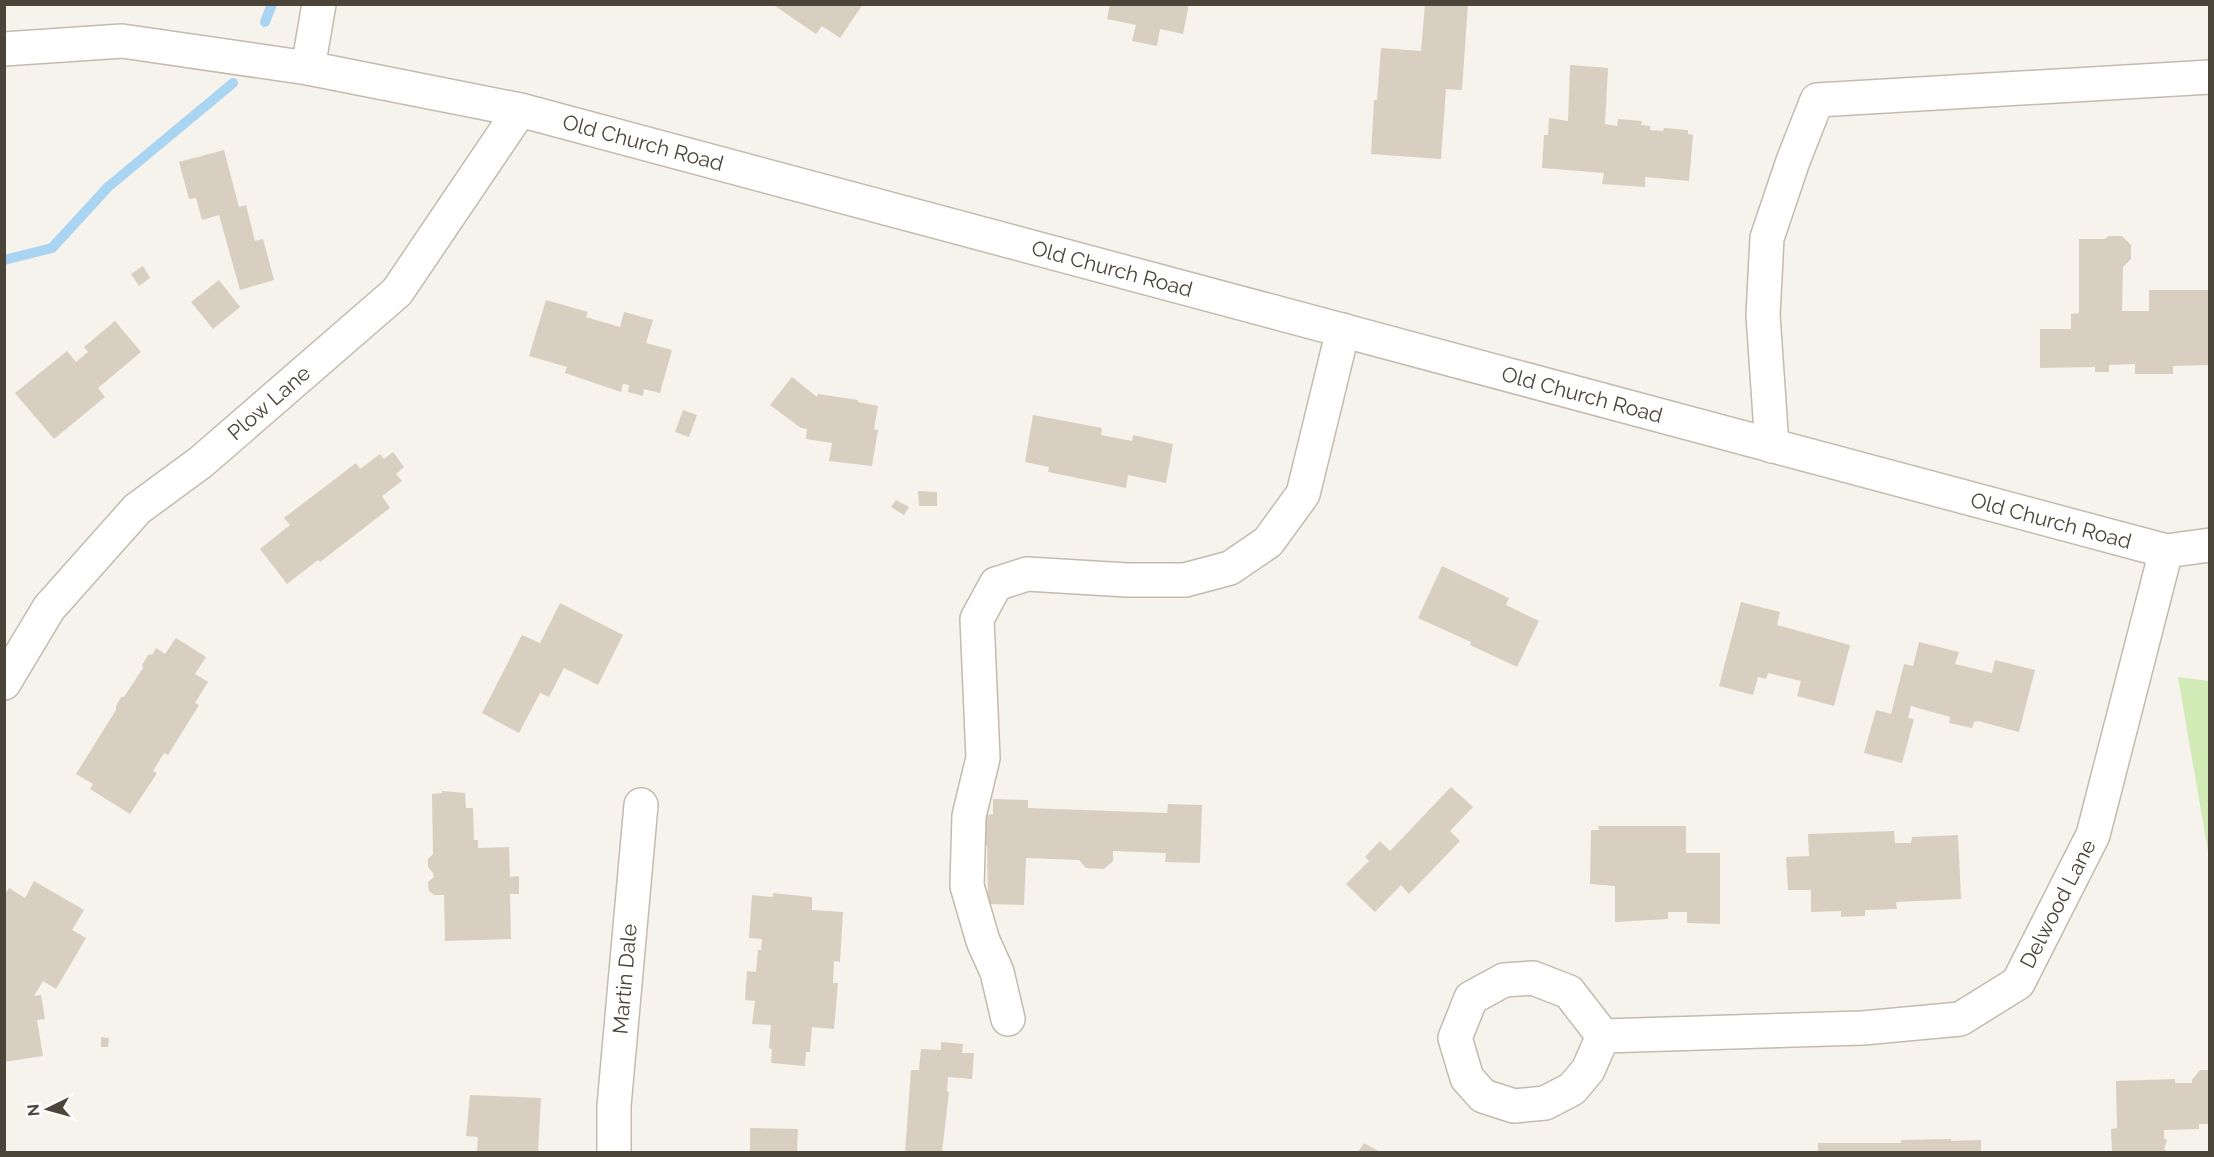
<svg xmlns="http://www.w3.org/2000/svg" width="2214" height="1157" font-family="Raleway,sans-serif">
	<style>
		.green { fill: #d2eab5 }
		.lines { fill: none; stroke-linecap: round; stroke-linejoin: round }
		.stream { stroke: #a9d4f2; stroke-width: 10 }
		.building { fill: #d8cfc1 }
		.minor-casing { stroke: #c2bbae; stroke-width: 36 }
		.minor { stroke: #fff; stroke-width: 33 }
		.labels { text-anchor: middle; stroke-width: 5; stroke-linejoin: round; paint-order: stroke }
		.street-label { font-size: 21px; fill: #4b4439; stroke: #fff }
	</style>
	<rect width="100%" height="100%" fill="#f6f3ec"/>
	<polygon class="green" points="2178,677 2209,681 2209,857"/>
	<g class="lines">
		<g class="stream">
			<polyline points="265,22 272,4"/>
			<polyline points="4,260 52,248 108,187 233,83"/>
		</g>
	</g>
	<g class="building">
		<polygon points="772,4 863,4 840,38 822,26 816,34"/>
		<polygon points="1110,4 1189,4 1183,34 1160,29 1157,46 1132,41 1136,25 1107,19"/>
		<polygon points="1425,4 1468,4 1462,90 1446,89 1441,159 1371,154 1374,100 1377,100 1381,48 1421,51"/>
		<polygon points="1570,65 1608,68 1605,124 1617,126 1618,119 1642,121 1641,125 1650,126 1650,130 1663,131 1664,128 1688,130 1688,134 1693,135 1689,181 1645,177 1645,187 1602,184 1604,173 1542,168 1544,135 1548,135 1549,118 1568,121"/>
		<polygon points="224,150 239,207 246,205 255,241 263,239 274,280 240,290 219,215 202,220 196,198 189,199 179,162"/>
		<polygon points="2109,236 2122,236 2131,245 2131,259 2123,267 2122,311 2149,311 2149,290 2210,290 2210,365 2173,366 2173,374 2135,374 2135,364 2109,365 2109,372 2095,372 2095,367 2040,368 2040,329 2071,329 2071,314 2079,313 2079,239 2105,239"/>
		<polygon points="143,266 150,278 139,286 131,274"/>
		<polygon points="219,280 240,307 213,329 191,302"/>
		<polygon points="546,300 588,312 586,317 620,327 624,312 653,320 646,343 672,350 660,393 644,389 643,396 628,392 629,385 623,384 621,392 565,373 567,367 529,356"/>
		<polygon points="115,321 141,352 98,388 105,397 54,439 15,393 67,351 76,362 88,352 84,347"/>
		<polygon points="792,377 817,397 818,394 858,400 858,402 878,406 874,429 878,430 872,466 829,461 832,443 806,439 807,429 801,428 770,405"/>
		<polygon points="683,410 697,415 689,437 675,432"/>
		<polygon points="1033,415 1102,428 1101,435 1132,441 1133,435 1173,444 1166,483 1128,475 1126,488 1048,472 1049,467 1025,462"/>
		<polygon points="393,452 404,467 396,474 402,481 382,496 390,508 320,562 318,560 287,584 260,549 290,525 284,518 356,463 360,469 380,454 384,459"/>
		<polygon points="918,491 937,492 937,506 919,506"/>
		<polygon points="896,500 909,507 904,515 891,507"/>
		<polygon points="1442,566 1509,598 1506,605 1539,621 1517,667 1470,645 1471,642 1418,618"/>
		<polygon points="1741,602 1780,612 1777,625 1850,645 1834,706 1797,696 1801,681 1768,673 1766,679 1758,677 1753,695 1719,686"/>
		<polygon points="560,603 623,635 598,685 564,668 549,697 540,693 519,733 482,713 522,635 540,643"/>
		<polygon points="176,638 206,657 195,674 208,682 195,703 199,705 168,755 164,753 153,771 157,773 130,814 90,789 93,784 76,774 116,710 116,706 121,697 124,697 143,668 142,665 148,655 153,654 156,648 165,654"/>
		<polygon points="1919,642 1959,652 1955,664 1992,673 1995,660 2035,670 2019,732 1978,721 1974,722 1972,728 1949,723 1950,717 1911,706 1908,718 1914,719 1902,763 1864,753 1876,710 1891,714 1904,664 1913,666"/>
		<polygon points="1451,787 1473,807 1450,831 1460,841 1409,894 1401,885 1375,912 1346,884 1369,861 1365,857 1380,841 1390,851"/>
		<polygon points="442,791 465,793 466,808 473,808 474,840 478,840 478,848 509,847 510,877 519,876 519,894 510,894 511,939 445,941 444,895 434,895 429,891 428,882 434,877 433,873 428,867 428,859 433,854 432,794 442,793"/>
		<polygon points="993,799 1028,800 1028,808 1167,813 1168,804 1202,805 1200,863 1165,862 1166,853 1113,851 1113,861 1104,869 1086,868 1079,860 1026,858 1024,905 988,904 987,845 981,844 982,816 993,814"/>
		<polygon points="1598,826 1686,826 1686,853 1720,853 1720,924 1687,923 1687,912 1668,912 1668,919 1615,922 1615,886 1590,884 1591,830 1599,830"/>
		<polygon points="1894,831 1895,843 1911,843 1912,837 1958,835 1961,899 1896,902 1897,909 1865,910 1865,916 1841,917 1841,911 1811,912 1811,890 1788,890 1786,857 1809,856 1808,834"/>
		<polygon points="34,881 84,910 72,930 86,938 56,989 43,981 34,996 41,995 45,1019 37,1020 43,1056 4,1062 4,895 9,888 25,898"/>
		<polygon points="773,893 812,897 812,910 843,912 840,962 834,961 833,983 838,983 834,1029 812,1027 810,1052 806,1052 805,1066 771,1063 772,1049 769,1048 771,1025 752,1024 755,1001 745,1000 747,971 756,972 758,950 761,950 762,939 749,938 752,895 773,897"/>
		<polygon points="101,1037 109,1038 108,1047 101,1047"/>
		<polygon points="941,1042 963,1044 962,1053 974,1053 972,1079 948,1077 947,1091 949,1092 942,1152 905,1152 911,1070 919,1070 921,1049 941,1050"/>
		<polygon points="2200,1070 2210,1070 2210,1124 2199,1124 2199,1129 2164,1130 2164,1138 2167,1140 2164,1150 2166,1150 2166,1152 2112,1152 2111,1129 2117,1128 2116,1081 2175,1079 2175,1083 2192,1083 2192,1080"/>
		<polygon points="470,1095 541,1098 538,1152 477,1152 478,1137 466,1136"/>
		<polygon points="750,1128 798,1129 797,1152 750,1152"/>
		<polygon points="1951,1139 1951,1141 1981,1140 1981,1152 1818,1152 1818,1143 1901,1143 1901,1140"/>
		<polygon points="1364,1143 1380,1152 1358,1152"/>
	</g>
	<g class="lines">
		<defs>
			<g id="minor">
				<polyline points="4,49 122,41 308,68 520,110 2166,551 2210,545"/>
				<polyline points="308,68 319,4"/>
				<polyline points="1772,446 1763,315 1767,238 1793,161 1817,100 2210,77"/>
				<polyline points="4,683 49,608 137,509 201,462 397,292 520,110"/>
				<polyline points="1008,1019 997,972 983,941 967,886 969,816 983,758 977,619 996,584 1027,574 1127,580 1185,580 1230,568 1268,542 1303,494 1343,330"/>
				<polyline points="1603,1036 1588,1070 1572,1089 1545,1103 1514,1106 1483,1096 1467,1078 1455,1038 1471,998 1504,980 1533,978 1569,992 1603,1036 1863,1028 1960,1019 2018,983 2093,835 2166,551"/>
				<polyline points="614,1152 614,1106 641,805"/>
			</g>
		</defs>
		<use href="#minor" class="minor-casing"/>
		<use href="#minor" class="minor"/>
	</g>
	<g class="labels">
		<g class="street-label">
			<text transform="translate(643 143) rotate(15)" y="7">Old Church Road</text>
			<text transform="translate(1112 269) rotate(15)" y="7">Old Church Road</text>
			<text transform="translate(1582 395) rotate(15)" y="7">Old Church Road</text>
			<text transform="translate(269 403) rotate(-41)" y="7">Plow Lane</text>
			<text transform="translate(2051 521) rotate(15)" y="7">Old Church Road</text>
			<text transform="translate(2058 904) rotate(-63)" y="7">Delwood Lane</text>
			<text transform="translate(625 979) rotate(-85)" y="7">Martin Dale</text>
		</g>
	</g>
	<rect width="2214" height="1157" fill="none" stroke="#4b4439" stroke-width="12"/>
	<g transform="translate(48 1109) rotate(265)" stroke="#ffffff" stroke-width="4.5" paint-order="stroke">
	<path d="M0-4.5L10 22L0 15L-10 22Z" fill="#4b4439"/>
	<text y="-9" font-size="16" font-weight="bold" text-anchor="middle" fill="#4b4439">N</text>
	</g>
</svg>
